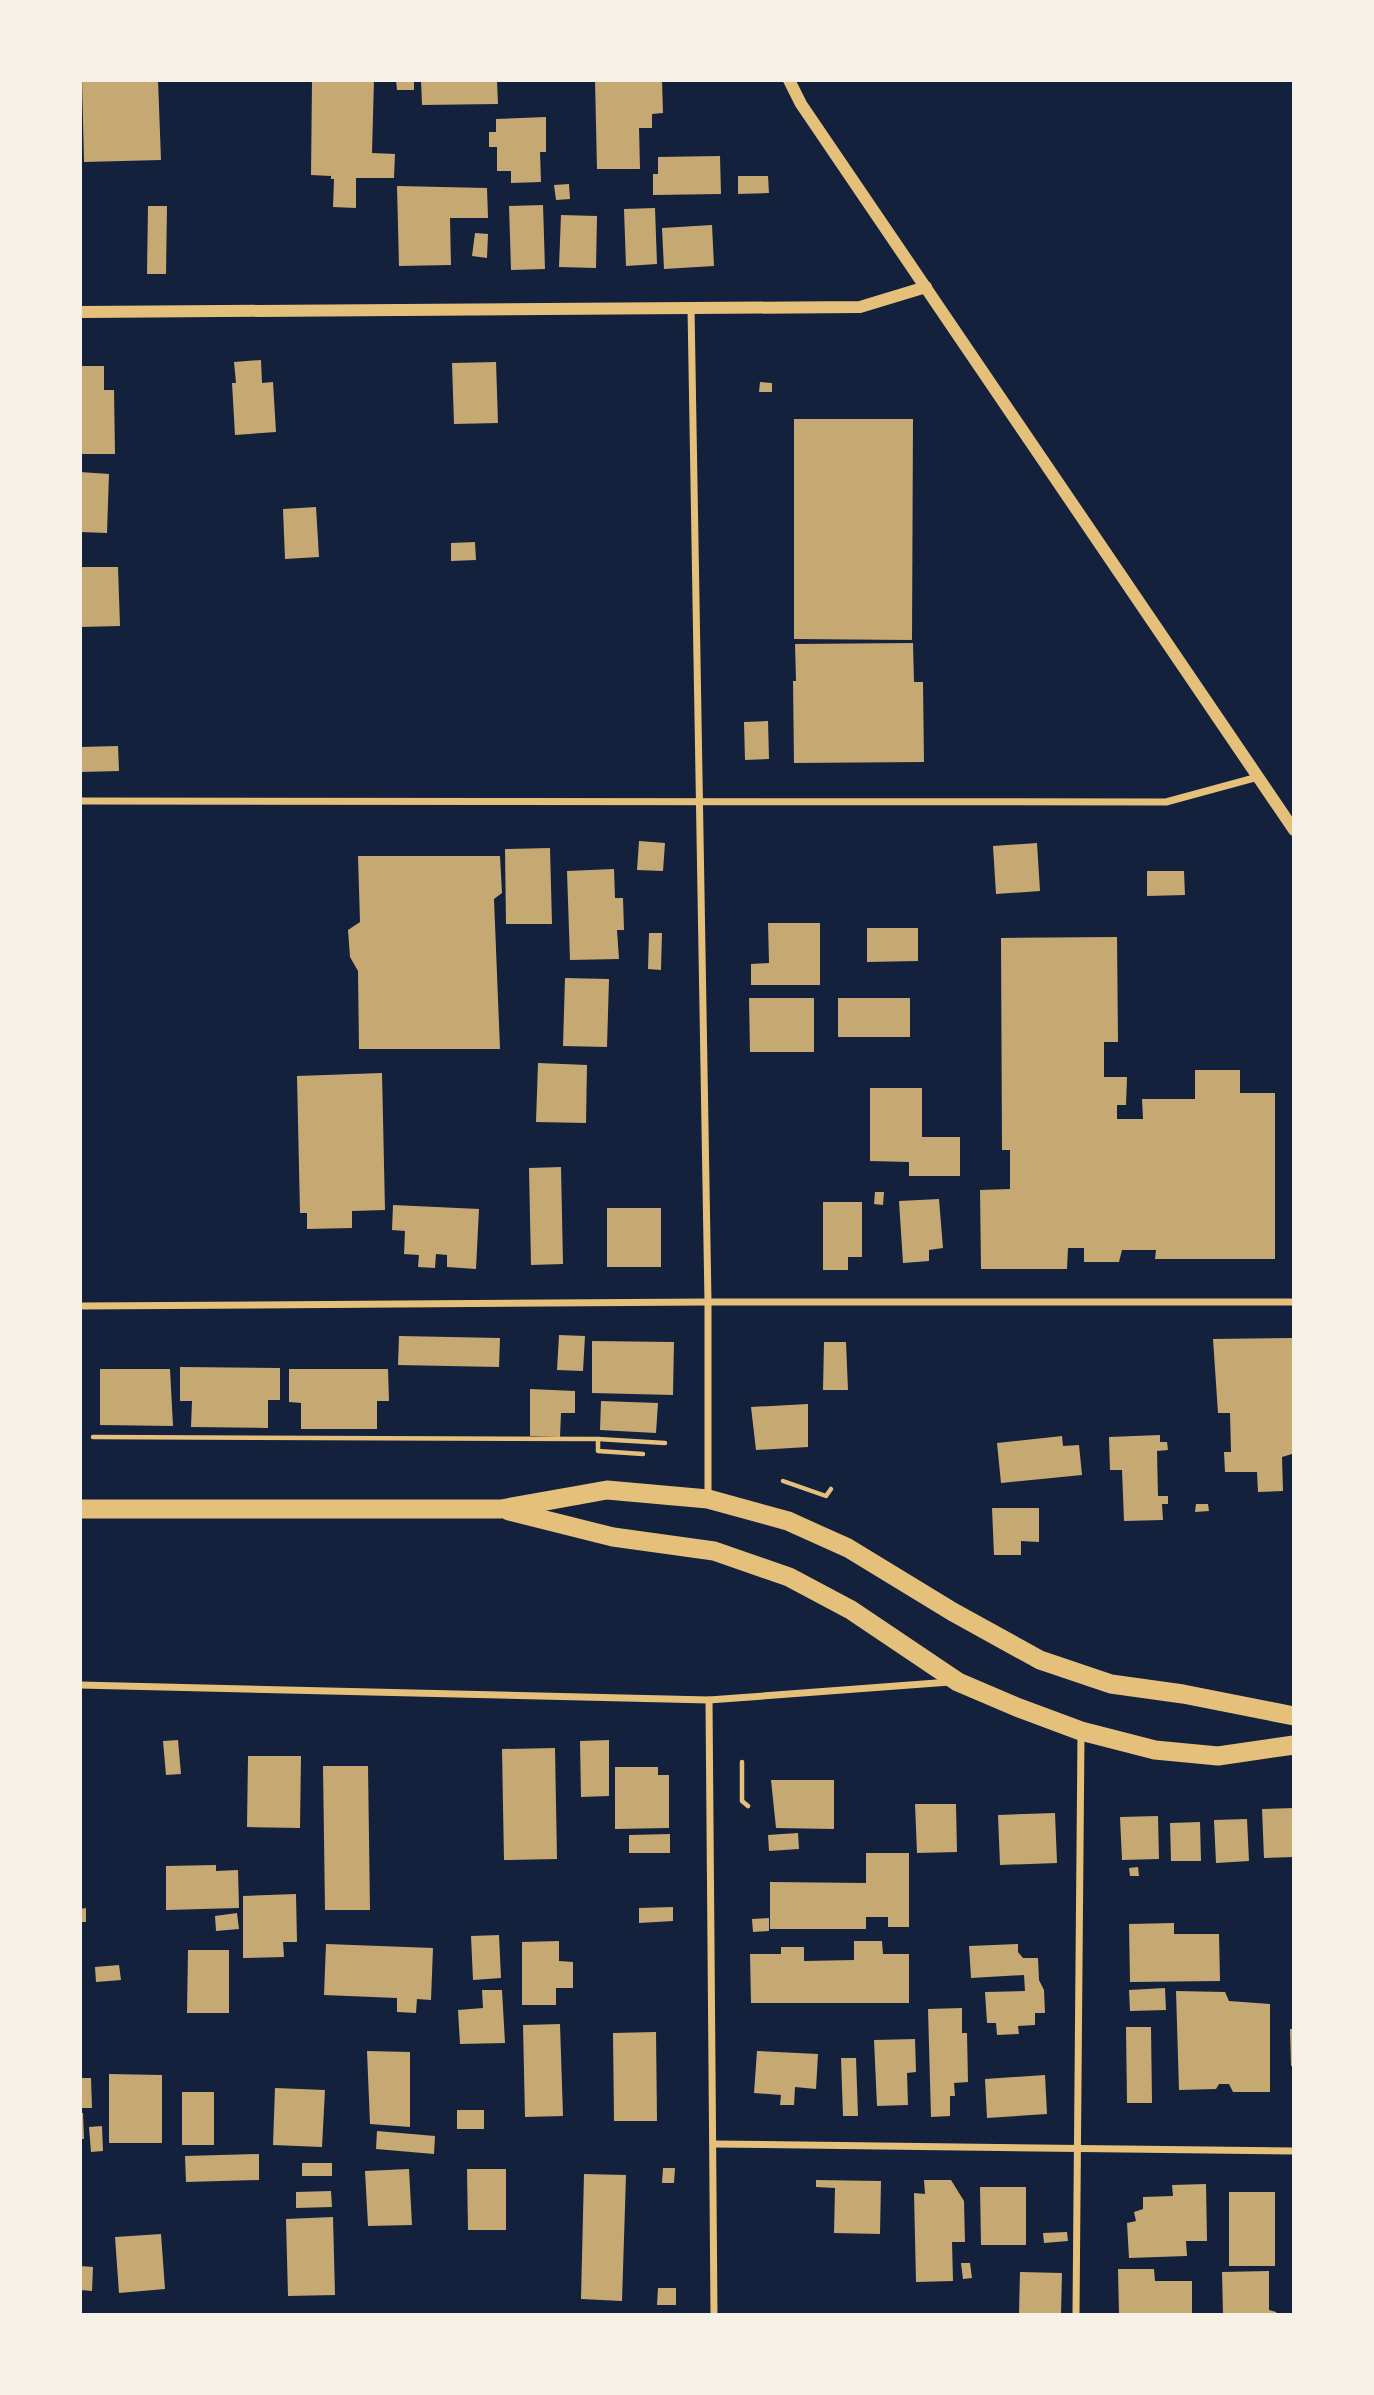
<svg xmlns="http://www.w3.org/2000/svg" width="1374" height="2395" font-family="Raleway,sans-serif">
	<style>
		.building { fill: #c6a872 }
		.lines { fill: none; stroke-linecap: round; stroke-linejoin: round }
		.path { stroke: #e5c07b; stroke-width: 4.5 }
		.minor { stroke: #e5c07b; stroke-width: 7 }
		.tertiary { stroke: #e5c07b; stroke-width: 12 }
		.trunk { stroke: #e5c07b; stroke-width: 19 }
	</style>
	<rect width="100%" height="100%" fill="#14213d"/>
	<g class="building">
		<polygon points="82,80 158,80 161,160 84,162"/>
		<polygon points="312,80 374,80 372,153 395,154 394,178 356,178 356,208 333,207 334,179 331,179 331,176 311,175"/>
		<polygon points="396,80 414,80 414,90 397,90"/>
		<polygon points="421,80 497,80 498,104 422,105"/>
		<polygon points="595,80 662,80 663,113 652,114 652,128 639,128 640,169 597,169"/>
		<polygon points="546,117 546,152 540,152 541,182 511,183 511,171 497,171 497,147 489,147 489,132 496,132 496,119"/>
		<polygon points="720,156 721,194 653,195 653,174 658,174 658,157"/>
		<polygon points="738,176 768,176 769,193 738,194"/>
		<polygon points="569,184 570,199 556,200 554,185"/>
		<polygon points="397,186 487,188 488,218 450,218 451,265 399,266"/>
		<polygon points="543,205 545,269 511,270 509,206"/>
		<polygon points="148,206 167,206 166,274 147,274"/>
		<polygon points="655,208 657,264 626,266 624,209"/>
		<polygon points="561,215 597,216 596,268 559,267"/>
		<polygon points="712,225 714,266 664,269 662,228"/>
		<polygon points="475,233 488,234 487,258 472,256"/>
		<polygon points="261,360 262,383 273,382 276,432 235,435 232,383 236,383 234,362"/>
		<polygon points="496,362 498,423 454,424 452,363"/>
		<polygon points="80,366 104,366 104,390 114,390 115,454 80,454"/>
		<polygon points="760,382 772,383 772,392 759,392"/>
		<polygon points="794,419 913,419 912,640 794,639"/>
		<polygon points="80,472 109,474 107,533 80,532"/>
		<polygon points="316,507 319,557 285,559 283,509"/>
		<polygon points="475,542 476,560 451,561 451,543"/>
		<polygon points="80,567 118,567 120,626 80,627"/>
		<polygon points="913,643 914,682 923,682 924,762 794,763 793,681 796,681 795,644"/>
		<polygon points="768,721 769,759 745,760 744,722"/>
		<polygon points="118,746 119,771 80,772 80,747"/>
		<polygon points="639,841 665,843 663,871 637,870"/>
		<polygon points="1037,843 1040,891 996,894 993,846"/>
		<polygon points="550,848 552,924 506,924 505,849"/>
		<polygon points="358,856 500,856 502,893 494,899 500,1049 359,1049 358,971 350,957 348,930 360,922"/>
		<polygon points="614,869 615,898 623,898 624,930 617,930 619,959 570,960 567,871"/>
		<polygon points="1147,871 1184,871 1185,895 1147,896"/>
		<polygon points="768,923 820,923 820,985 751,985 751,964 769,963"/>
		<polygon points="867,928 918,928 918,961 867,962"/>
		<polygon points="649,933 662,933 661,970 648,969"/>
		<polygon points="1117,937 1118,1042 1104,1042 1104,1077 1127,1077 1126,1105 1117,1105 1117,1119 1143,1119 1142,1099 1195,1099 1195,1070 1240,1070 1240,1093 1275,1093 1275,1259 1155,1259 1156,1250 1122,1250 1119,1262 1084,1262 1084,1248 1068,1248 1067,1269 981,1269 980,1190 1010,1189 1010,1150 1002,1150 1001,938"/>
		<polygon points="565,978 609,979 607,1047 563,1046"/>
		<polygon points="749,998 814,998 814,1052 750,1052"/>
		<rect x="838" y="998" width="72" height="39"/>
		<polygon points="538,1063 587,1065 586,1123 536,1122"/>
		<polygon points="382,1073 385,1210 352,1211 352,1228 307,1229 307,1213 300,1213 297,1076"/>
		<polygon points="870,1088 922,1088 922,1137 960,1137 960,1176 909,1176 909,1162 870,1161"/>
		<polygon points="561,1167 563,1264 531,1265 529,1168"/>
		<polygon points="875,1192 884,1192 883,1205 874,1204"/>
		<polygon points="939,1199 943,1248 929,1250 929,1261 903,1263 899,1201"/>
		<polygon points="823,1202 862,1202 862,1257 848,1257 848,1270 823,1270"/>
		<polygon points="393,1205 479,1209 476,1269 447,1267 447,1255 436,1254 435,1268 418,1267 419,1255 404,1254 405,1231 392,1230"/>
		<rect x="607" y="1208" width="54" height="59"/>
		<polygon points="559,1335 585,1336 583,1371 557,1370"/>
		<polygon points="399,1336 500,1338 499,1367 398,1365"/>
		<polygon points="1294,1338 1292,1454 1282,1457 1283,1491 1258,1492 1257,1472 1225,1472 1224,1452 1231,1452 1230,1413 1218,1413 1213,1339"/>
		<polygon points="592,1341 674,1342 673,1395 592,1393"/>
		<polygon points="824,1342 846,1342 848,1390 823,1390"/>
		<polygon points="180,1367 280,1368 280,1400 268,1400 268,1428 191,1427 192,1401 180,1401"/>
		<polygon points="100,1369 170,1369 173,1426 100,1425"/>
		<polygon points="289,1369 388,1369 389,1401 377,1401 377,1429 301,1429 301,1403 289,1402"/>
		<polygon points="530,1389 575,1391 575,1413 561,1413 560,1437 530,1436"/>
		<polygon points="601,1401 658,1403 656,1433 600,1430"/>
		<polygon points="808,1404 808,1447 756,1450 751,1407"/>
		<polygon points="1160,1435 1160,1442 1167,1442 1168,1450 1157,1451 1158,1496 1168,1496 1168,1504 1162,1504 1163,1520 1124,1521 1122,1470 1110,1470 1109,1437"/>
		<polygon points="1062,1436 1063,1446 1079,1445 1082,1475 1001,1483 997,1443"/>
		<polygon points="1196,1504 1208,1504 1209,1511 1195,1512"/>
		<polygon points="992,1508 1039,1508 1039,1542 1021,1541 1021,1555 994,1555"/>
		<polygon points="178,1740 181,1774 166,1775 163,1741"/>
		<polygon points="609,1740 609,1796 581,1797 580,1741"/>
		<polygon points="555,1748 557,1859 504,1860 502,1749"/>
		<polygon points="248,1756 301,1756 300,1828 247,1827"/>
		<polygon points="323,1766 368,1766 370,1910 325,1910"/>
		<polygon points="615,1767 658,1767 658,1775 669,1775 669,1828 615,1829"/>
		<polygon points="771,1780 834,1780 834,1829 776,1828"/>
		<polygon points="915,1804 956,1804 957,1852 917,1853"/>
		<polygon points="1294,1808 1294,1857 1264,1858 1262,1809"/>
		<polygon points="1055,1813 1057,1863 1000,1865 998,1815"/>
		<polygon points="1158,1816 1159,1859 1122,1860 1120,1817"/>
		<polygon points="1247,1819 1249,1861 1216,1863 1214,1820"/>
		<polygon points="1200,1822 1201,1861 1171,1861 1170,1823"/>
		<polygon points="798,1833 799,1849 769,1851 768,1835"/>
		<polygon points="670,1834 670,1853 629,1853 629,1835"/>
		<polygon points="866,1853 909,1853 909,1927 888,1927 888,1917 866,1917 866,1929 770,1929 770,1882 866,1883"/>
		<polygon points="216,1865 216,1871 238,1870 239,1908 166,1910 166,1866"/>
		<polygon points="1138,1867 1139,1876 1130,1876 1129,1868"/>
		<polygon points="296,1894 297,1942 283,1942 284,1957 243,1958 243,1896"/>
		<polygon points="673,1907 673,1921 639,1923 639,1908"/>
		<polygon points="86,1908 86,1922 80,1922 80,1909"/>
		<polygon points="237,1913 239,1929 216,1931 215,1916"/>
		<polygon points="769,1918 769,1931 753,1932 752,1919"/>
		<polygon points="1174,1923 1174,1934 1219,1934 1220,1981 1130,1982 1129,1924"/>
		<polygon points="499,1935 501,1978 473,1980 471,1936"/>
		<polygon points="559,1941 559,1961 573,1962 573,1988 556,1988 556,2005 522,2005 522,1942"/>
		<polygon points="854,1941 882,1941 883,1954 909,1954 909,2003 751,2003 750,1954 781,1954 781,1947 804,1947 804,1961 854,1960"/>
		<polygon points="326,1944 433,1948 431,2000 417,1999 416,2013 397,2012 397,1998 324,1995"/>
		<polygon points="1018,1944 1018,1952 1023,1958 1038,1958 1039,1980 1044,1990 1045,2013 1035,2013 1035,2025 1018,2026 1019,2034 997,2035 996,2023 987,2023 985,1992 1025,1991 1024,1975 971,1978 969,1946"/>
		<polygon points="188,1950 229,1950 229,2013 187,2013"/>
		<polygon points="119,1965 121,1980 96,1982 95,1967"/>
		<polygon points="1165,1988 1166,2010 1130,2011 1129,1990"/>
		<polygon points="482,1990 502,1990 505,2043 460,2044 458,2010 483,2008"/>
		<polygon points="1176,1991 1225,1992 1229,2001 1270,2004 1270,2092 1233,2092 1229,2084 1219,2084 1216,2089 1179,2090"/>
		<polygon points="962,2008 962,2033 967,2033 968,2082 954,2083 955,2096 950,2096 950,2116 931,2117 928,2009"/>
		<polygon points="560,2024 563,2116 525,2117 523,2025"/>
		<polygon points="1126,2027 1151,2027 1152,2103 1127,2103"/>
		<polygon points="1290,2029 1294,2029 1294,2066 1291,2066"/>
		<polygon points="656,2032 657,2121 614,2121 613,2033"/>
		<polygon points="915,2039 916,2072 907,2073 908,2105 877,2106 874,2040"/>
		<polygon points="367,2051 410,2052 410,2127 370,2124"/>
		<polygon points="757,2051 818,2054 816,2089 795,2087 794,2105 780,2105 781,2095 754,2093"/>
		<polygon points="841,2058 856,2058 858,2116 843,2116"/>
		<polygon points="109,2074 162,2075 162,2143 109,2143"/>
		<polygon points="1045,2075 1047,2114 987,2118 985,2079"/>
		<polygon points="80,2078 91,2078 92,2108 80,2108"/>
		<polygon points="275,2088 325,2090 322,2147 273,2145"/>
		<rect x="182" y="2092" width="32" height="53"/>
		<rect x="457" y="2110" width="27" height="19"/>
		<polygon points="80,2113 83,2113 84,2139 80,2139"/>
		<polygon points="102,2126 103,2151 91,2152 89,2127"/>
		<polygon points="377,2131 435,2136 434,2154 376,2149"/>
		<polygon points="259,2154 259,2180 186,2182 185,2156"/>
		<rect x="302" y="2163" width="30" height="13"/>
		<polygon points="663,2168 675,2168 674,2183 662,2183"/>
		<polygon points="409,2169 412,2225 368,2226 365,2171"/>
		<polygon points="467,2169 506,2169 506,2230 468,2230"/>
		<polygon points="584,2174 626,2175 622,2301 581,2299"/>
		<polygon points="816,2180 881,2181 880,2234 834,2233 835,2188 816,2187"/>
		<polygon points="924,2180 951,2180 964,2201 965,2242 952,2242 953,2281 916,2282 914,2193 925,2194"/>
		<polygon points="1206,2184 1207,2241 1186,2241 1187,2256 1129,2258 1127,2223 1136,2221 1134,2212 1143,2209 1143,2197 1173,2196 1172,2185"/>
		<polygon points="980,2187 1026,2187 1026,2245 981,2245"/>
		<polygon points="331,2191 332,2207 296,2208 296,2192"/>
		<rect x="1229" y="2192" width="46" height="74"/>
		<polygon points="333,2217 335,2295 288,2296 286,2219"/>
		<polygon points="1067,2232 1068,2241 1044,2243 1043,2233"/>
		<polygon points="161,2234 165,2289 119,2293 115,2237"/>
		<polygon points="961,2263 970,2263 972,2278 963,2279"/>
		<polygon points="80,2266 93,2267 92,2291 80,2290"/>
		<polygon points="1118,2269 1154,2269 1155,2281 1192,2281 1192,2314 1119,2314"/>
		<polygon points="1269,2271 1269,2310 1276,2312 1277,2314 1223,2314 1222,2272"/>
		<polygon points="1020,2272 1062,2273 1061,2314 1019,2314"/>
		<polygon points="658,2288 676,2288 676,2305 657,2305"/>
	</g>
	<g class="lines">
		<g class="path">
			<polyline points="93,1437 598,1439 665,1443"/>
			<polyline points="598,1439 598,1451 643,1454"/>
			<polyline points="783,1481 826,1496 831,1489"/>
			<polyline points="742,1762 742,1801 748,1806"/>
		</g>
		<g class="minor">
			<polyline points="691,308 708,1302 708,1498"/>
			<polyline points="80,801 1166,802 1258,777"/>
			<polyline points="80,1306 708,1302 1294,1302"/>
			<polyline points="80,1685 709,1700 950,1682"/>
			<polyline points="709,1700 714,2314"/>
			<polyline points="713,2144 1294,2151"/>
			<polyline points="1076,2314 1081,1734"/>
		</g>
		<g class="tertiary">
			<polyline points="789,80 801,104 1294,830"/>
			<polyline points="80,312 860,307 926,287"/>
		</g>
		<g class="trunk">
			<polyline points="80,1509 501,1509 607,1490 708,1499 788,1521 848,1548 953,1612 1040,1660 1111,1684 1183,1694 1294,1716"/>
			<polyline points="509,1511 613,1537 714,1551 789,1577 851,1610 958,1682 1019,1708 1081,1731 1155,1750 1218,1756 1294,1745"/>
		</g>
	</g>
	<rect width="1374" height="2395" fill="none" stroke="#f6f1e7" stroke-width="164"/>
</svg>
